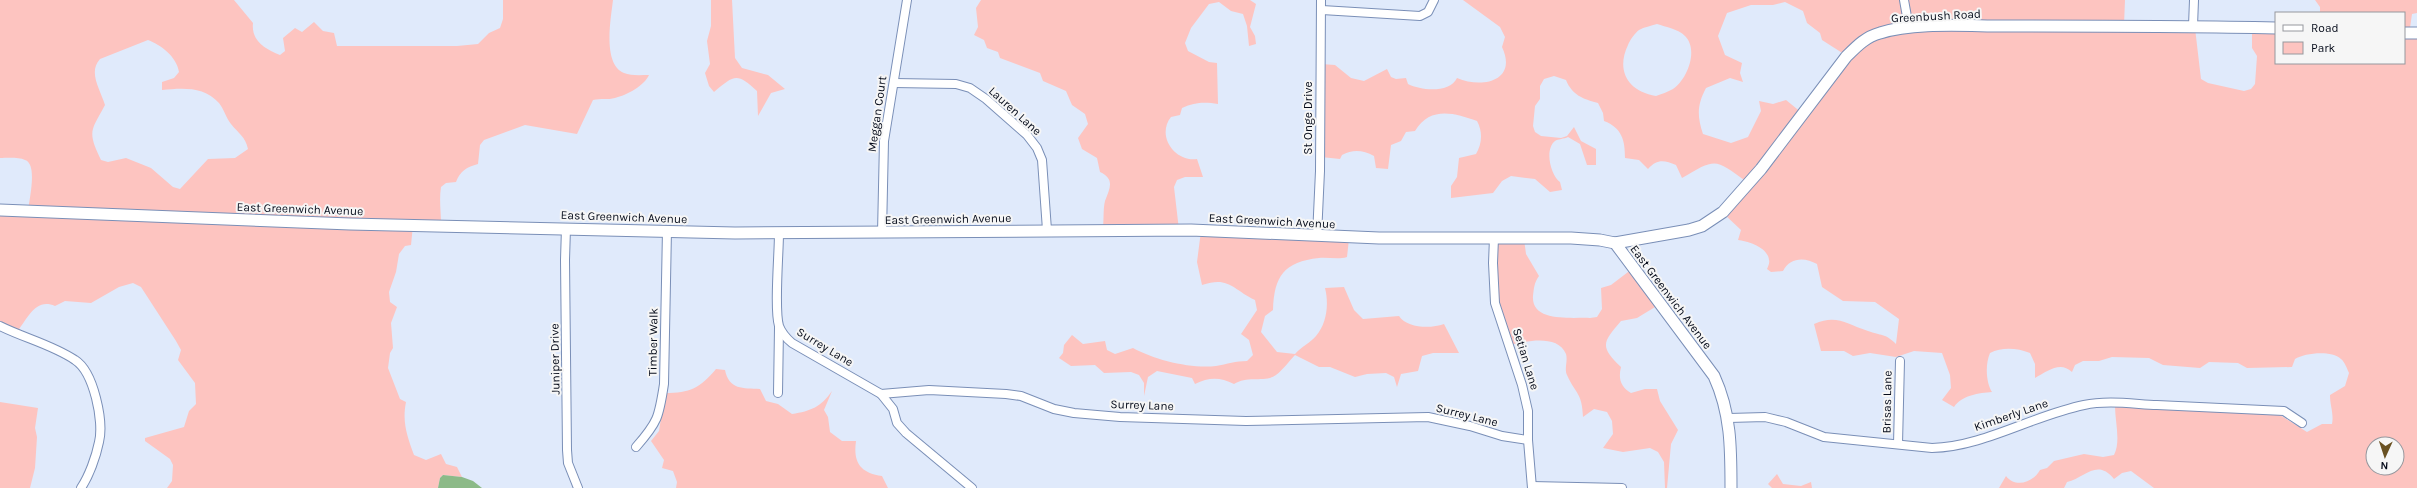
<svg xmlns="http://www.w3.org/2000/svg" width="2417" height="488" font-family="Karla,sans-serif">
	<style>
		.green { fill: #fdc4c0; fill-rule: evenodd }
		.water { fill: #8cba88 }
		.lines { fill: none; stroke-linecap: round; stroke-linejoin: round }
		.street-casing { stroke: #7a8fb7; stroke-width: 10 }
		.secondary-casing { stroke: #7a8fb7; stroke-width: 13 }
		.street { stroke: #fff; stroke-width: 8 }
		.secondary { stroke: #fff; stroke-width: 11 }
		.labels { text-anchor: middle; stroke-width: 4; stroke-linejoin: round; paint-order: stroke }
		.street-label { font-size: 12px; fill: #060c1b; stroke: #f6f6f6 }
	</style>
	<rect width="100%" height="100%" fill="#e0eafb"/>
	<g class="green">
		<path d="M0 0H234L253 23C251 41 265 49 280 55L285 51 283 38 295 28 302 32 314 22 323 31 334 33 337 46H457L478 44 489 33 500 28 503 19V0H613C611 18 602 64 624 73 631 76 641 75 649 75 644 86 627 95 615 98 608 100 601 98 593 100L577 134 525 125 484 140 480 145 478 164C467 167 460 171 456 182L446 183 441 187C439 200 441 211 441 224L413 225 411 245 405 246 399 254 396 272 389 292 390 302 397 307 391 323 393 348 390 353 388 368 400 399 406 402C402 422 407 436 414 455L426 460 441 454 446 464 457 467 462 477 443 475 440 478 438 488H167L172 481 173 465 170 459 145 441V438L184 427 189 411 196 404 195 383 178 360 181 350 176 341 141 287 133 283 119 287 91 303 65 301 55 306C35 297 27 320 16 333L0 322V210L28 211C29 200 38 164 25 160 19 157 7 158 0 158ZM148 40C161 45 177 57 179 72L174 78 162 82V90C182 88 204 86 219 103 224 109 226 118 231 124 239 134 245 136 248 149L235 158 208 159 180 189 173 187 151 168 126 158 108 162 101 160C87 131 91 131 105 105 100 89 88 72 100 59Z"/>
		<path d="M711 0H732L735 58 742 68 768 75 785 89 771 93 758 116 757 91C737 72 734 75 714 92L709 86 705 73 710 64 707 41 711 26Z"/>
		<path d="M981 0H1250L1256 4 1250 27 1255 36 1256 44 1249 46 1247 26 1243 14 1231 11 1219 2 1209 4 1191 28 1185 43 1188 51 1209 62 1217 63 1218 104C1205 102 1195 102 1182 108L1180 115 1171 117C1156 136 1175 162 1197 159L1203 177H1185L1177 180 1174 187 1179 230 1103 227C1104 219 1103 209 1105 201 1110 188 1115 179 1100 172L1097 158 1082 149 1078 138 1088 124 1085 114 1072 105 1066 91 1043 81 1040 73 1000 58 998 52 987 48 984 40 974 35 978 27 976 8Z"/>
		<path d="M1463 0H2125L2124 25 2195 28 2201 79 2208 83 2244 91 2251 89 2255 84 2257 56 2252 48V29H2276V63H2404V13H2320V7L2315 0H2417V13L2412 14 2410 28 2417 35V488H2154L2131 471 2122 473 2114 479C2097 458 2085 478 2067 482L2064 488H1999L2006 476C2015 488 2033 483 2040 470L2047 468 2054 461 2084 454 2103 457 2114 455C2121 441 2115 422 2115 406L2280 415 2307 432 2322 424H2332C2334 414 2330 406 2330 395L2345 386 2349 373C2347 369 2345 362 2341 359 2331 350 2305 353 2295 359L2292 367 2247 368 2238 363 2209 362 2200 368 2163 365 2149 358 2112 357 2099 361H2083L2075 365 2072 372C2060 361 2048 371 2035 378V364L2030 353C2017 348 2002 347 1990 353 1985 365 1986 382 1992 392 1979 393 1962 395 1954 407L1942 400 1951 388 1950 375 1942 353 1914 351 1896 357 1870 353 1853 356 1844 351H1821L1814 324C1837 314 1846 324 1868 331 1881 336 1885 333 1896 344L1899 319 1875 302 1843 301 1822 287 1817 264C1805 257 1790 257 1783 271L1771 272 1767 269C1768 267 1770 262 1769 260 1768 247 1747 241 1738 240L1741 230 1724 214 1747 182C1715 159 1717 157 1682 178L1676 165C1664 160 1657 159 1648 169L1639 160 1625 158C1625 140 1622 128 1604 121L1603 113 1598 103C1583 99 1572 95 1566 80L1554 76 1544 79 1540 86V99L1535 106 1533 126 1535 132 1541 136 1561 138 1567 136 1574 127 1581 141 1596 149V165H1587L1580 144 1568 137C1564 139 1558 139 1555 141 1544 150 1551 176 1560 182L1562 190 1550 192 1535 179 1511 176 1502 181 1493 193 1451 198V186L1457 177 1459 158 1476 154C1482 144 1483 132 1477 121 1454 113 1430 106 1415 131L1406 132 1401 141 1391 145 1388 169 1376 168 1374 156C1363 150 1353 149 1342 155L1340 159 1321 157V64L1335 65 1351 78 1364 81 1387 69 1391 77 1396 79 1406 78 1408 84C1422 91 1450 93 1457 78 1482 89 1518 81 1502 47L1505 37 1500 27ZM1785 2 1803 11 1807 23 1820 33 1822 40 1847 56 1802 113 1786 100 1773 104 1759 101 1761 111 1748 137 1731 143 1703 134C1697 116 1697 105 1706 88L1730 78 1743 82 1740 73 1742 63 1725 55 1718 36 1727 13 1751 5H1773ZM1657 24C1666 27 1678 29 1685 36 1699 50 1687 80 1673 89 1668 92 1661 94 1656 96 1627 91 1616 70 1628 45 1630 40 1635 33 1639 30 1644 27 1651 26 1657 24ZM2373 444H2397V468H2373Z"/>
		<path d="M1201 231 1349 239 1347 257C1338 260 1328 257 1319 258 1284 262 1274 276 1273 310L1265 316 1261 332 1277 352 1295 354C1301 347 1310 343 1316 336 1327 323 1329 304 1325 288L1344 287 1354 310 1363 319 1399 316C1407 328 1430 329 1444 324L1459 353H1433L1422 356 1418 371 1401 374 1397 387 1394 377 1386 373 1367 374 1355 377 1330 367H1319L1295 355C1289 361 1283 370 1276 375 1265 383 1248 375 1234 384 1220 377 1209 377 1195 384L1192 378 1157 371 1148 377 1144 396V383L1139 375 1131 372 1104 373 1095 365 1071 366 1059 358 1063 353 1064 345 1072 335 1083 344 1105 341 1107 350 1115 354 1133 348C1155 360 1191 369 1216 366 1227 364 1236 361 1247 361L1253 355 1249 340 1241 334 1257 310 1255 300C1232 289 1229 276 1202 285L1197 262Z"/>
		<path d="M1524 239 1526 254 1539 276C1534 283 1534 288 1533 296 1531 323 1573 317 1590 318L1597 317 1602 309 1601 288 1611 285 1632 269 1660 304 1637 318 1621 321C1603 342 1599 346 1621 367 1618 379 1621 387 1631 393L1645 389H1657L1660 401 1678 430 1671 444 1667 488H1665L1664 462 1658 452 1650 448 1623 452 1603 448 1613 434 1612 421 1607 412 1594 409 1583 417C1582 392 1576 395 1567 375 1564 369 1568 361 1566 354 1558 334 1526 341 1510 345L1496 305 1494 241Z"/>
		<path d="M716 369 725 370C729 390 743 388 760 389L766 401 778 404 792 414C811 411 821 407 832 391L824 410 828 417 830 432 842 441H856C853 462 860 473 882 476L888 488H676L677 482 673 471 662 468 664 460 651 441 659 431 665 393C690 393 700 388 716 369Z"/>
		<polygon points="0,402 38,408 35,428 37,437 35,468 30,488 0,488"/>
		<polygon points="1777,474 1783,484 1801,486 1811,482 1812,488 1772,488 1768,484"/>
	</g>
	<polygon class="water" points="443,475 462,477 473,481 482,488 438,488 440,478"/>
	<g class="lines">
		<defs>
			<g id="street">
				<polyline points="1904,0 1909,28"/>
				<polyline points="1322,10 1420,16 1428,12 1434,0"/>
				<polyline points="2193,26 2194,0"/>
				<polyline points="894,83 956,84 970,88 986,99 1027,135 1037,148 1042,160 1047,230"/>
				<polyline points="566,228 565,260 567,450 568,463 578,488"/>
				<path d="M779 233C779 254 774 309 779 326 782 334 786 338 792 343L881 394 929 390 1006 394 1021 396 1054 409 1074 413 1120 417 1246 421 1428 417 1470 426 1502 436 1528 440"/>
				<polyline points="882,233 884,141 907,0"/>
				<polyline points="1317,236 1320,171 1321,0"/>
				<polyline points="1494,238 1493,263 1495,303 1522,385 1528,411 1528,440 1532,488"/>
				<path d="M0 326C24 338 53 345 75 360 94 372 104 422 99 442 96 457 89 476 81 488"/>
				<polyline points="778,393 779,328"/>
				<polyline points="881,394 893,409 897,423 906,433 972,488"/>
				<path d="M1729 418 1765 417 1786 422 1824 437 1932 448C1983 447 2034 415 2084 405 2107 400 2133 404 2157 405 2199 407 2242 409 2284 411L2302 423"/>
				<polyline points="1898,444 1900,361"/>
				<path d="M636 447C658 422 659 417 664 384L667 230"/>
				<polyline points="1532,486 1622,488"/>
			</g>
			<g id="secondary">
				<polyline points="2404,33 2417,33"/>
				<path d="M0 210 350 224 735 233 1191 230 1379 238H1571L1600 240 1615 243 1714 376C1731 413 1731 448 1731 488"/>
				<path d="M1615 243 1689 230 1702 226 1723 212 1761 169 1846 57C1856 47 1865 37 1880 33 1914 22 1967 26 2003 26 2094 26 2185 26 2276 28"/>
			</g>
		</defs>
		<use href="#street" class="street-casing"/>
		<use href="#secondary" class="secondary-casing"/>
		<use href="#street" class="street"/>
		<use href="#secondary" class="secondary"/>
	</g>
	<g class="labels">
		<g class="street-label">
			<text transform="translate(1936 16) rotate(-3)" y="4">Greenbush Road</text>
			<text transform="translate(1015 111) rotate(42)" y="4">Lauren Lane</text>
			<text transform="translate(877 114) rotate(-82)" y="4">Meggan Court</text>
			<text transform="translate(1308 118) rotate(-90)" y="4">St Onge Drive</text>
			<text transform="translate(300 209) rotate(2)" y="4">East Greenwich Avenue</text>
			<text transform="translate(624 217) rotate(2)" y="4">East Greenwich Avenue</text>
			<text transform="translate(948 219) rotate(-1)" y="4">East Greenwich Avenue</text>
			<text transform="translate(1272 221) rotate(3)" y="4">East Greenwich Avenue</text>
			<text transform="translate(1671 297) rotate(53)" y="4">East Greenwich Avenue</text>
			<text transform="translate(653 342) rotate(-89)" y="4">Timber Walk</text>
			<text transform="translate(825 347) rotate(31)" y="4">Surrey Lane</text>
			<text transform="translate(555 359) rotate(-91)" y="4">Juniper Drive</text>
			<text transform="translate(1526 359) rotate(73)" y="4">Setian Lane</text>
			<text transform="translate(1887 402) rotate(-89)" y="4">Brisas Lane</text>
			<text transform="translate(1142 405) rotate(2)" y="4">Surrey Lane</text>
			<text transform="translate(1467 415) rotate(14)" y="4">Surrey Lane</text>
			<text transform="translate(2011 415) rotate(-19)" y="4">Kimberly Lane</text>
		</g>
	</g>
	<rect x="2275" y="12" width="130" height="52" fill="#f6f6f6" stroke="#96989e"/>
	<rect x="2283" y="25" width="20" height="6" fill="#ffffff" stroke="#96989e"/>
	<text x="2311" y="32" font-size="12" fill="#060c1b">Road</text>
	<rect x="2283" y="42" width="20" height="12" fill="#fdc4c0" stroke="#96989e"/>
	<text x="2311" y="52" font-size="12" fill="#060c1b">Park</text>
	<g transform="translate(2385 456) rotate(183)"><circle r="19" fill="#f6f6f6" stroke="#96989e"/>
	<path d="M0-3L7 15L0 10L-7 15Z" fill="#695122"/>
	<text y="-6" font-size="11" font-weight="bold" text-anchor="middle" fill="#060c1b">N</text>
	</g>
</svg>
